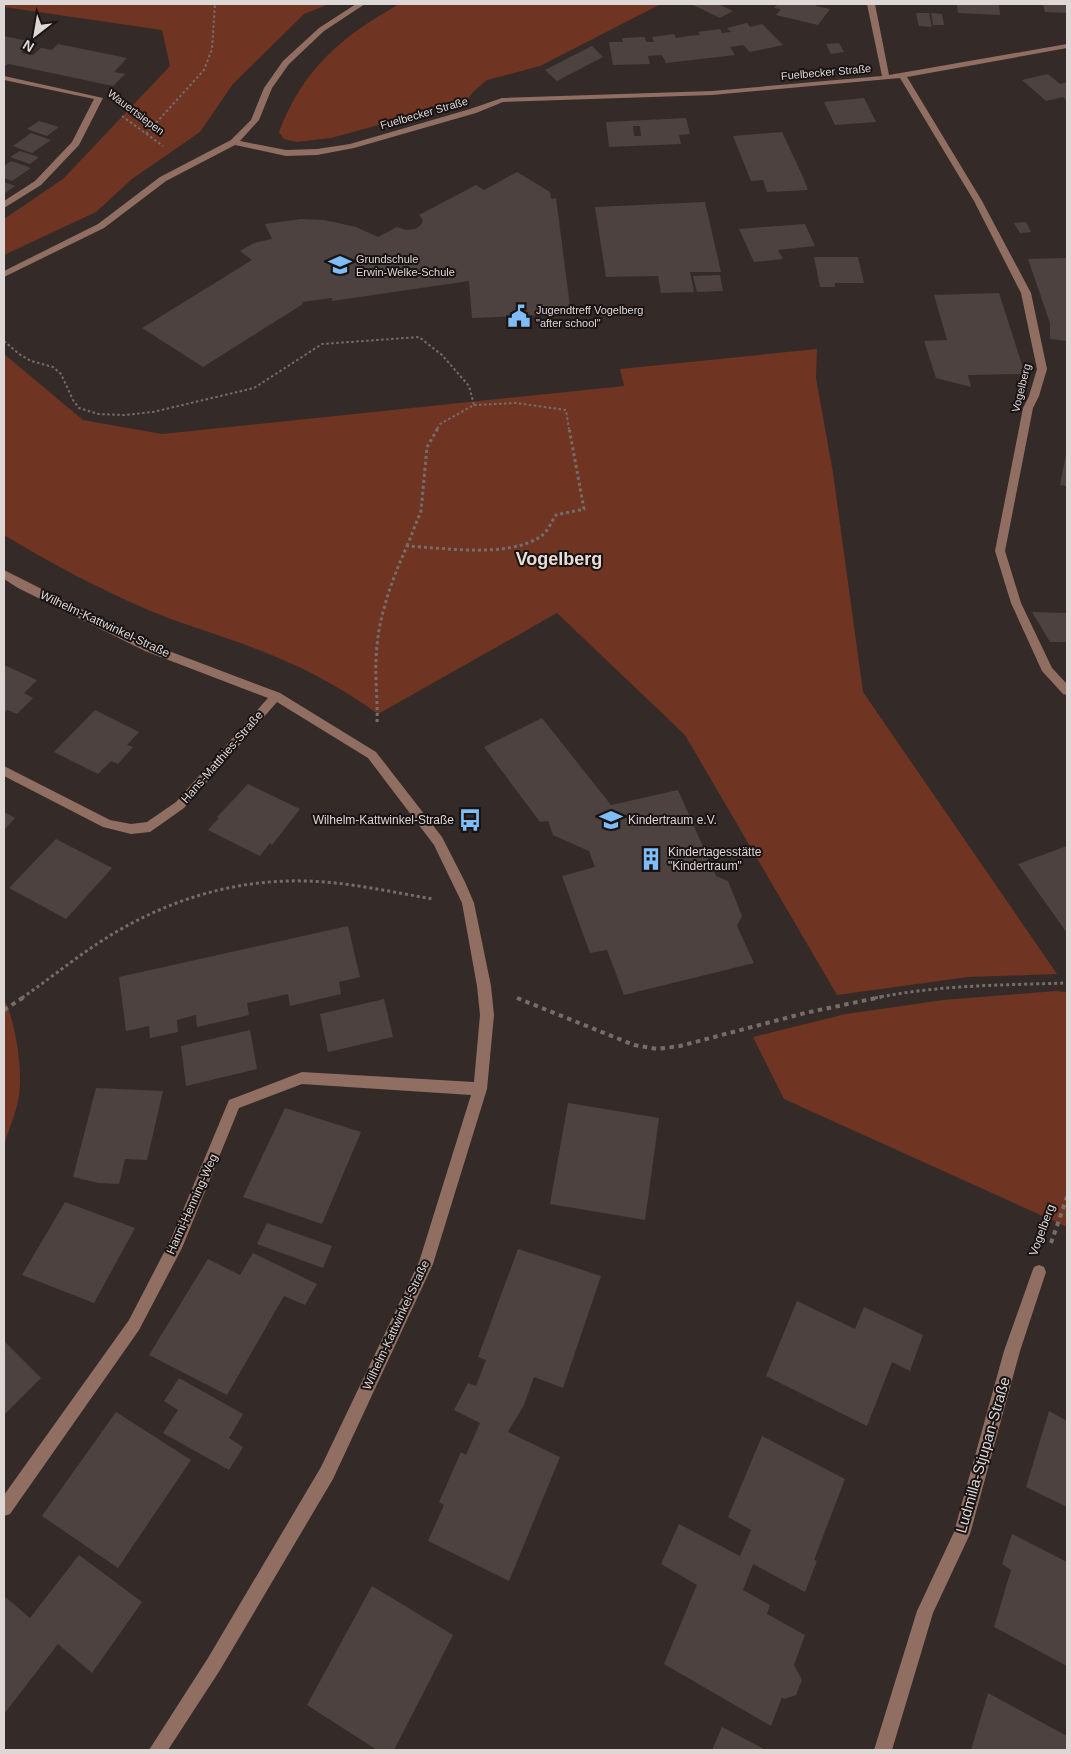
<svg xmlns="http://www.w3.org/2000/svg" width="1071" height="1754" font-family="Arial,sans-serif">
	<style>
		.green { fill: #6f3422 }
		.building { fill: #4d423f; fill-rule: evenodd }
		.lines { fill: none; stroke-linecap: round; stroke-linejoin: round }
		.path-far2 { stroke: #756d6b; stroke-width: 2; stroke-dasharray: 2.5 2.5; stroke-linecap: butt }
		.path-far1 { stroke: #756d6b; stroke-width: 3; stroke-dasharray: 3 3; stroke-linecap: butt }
		.path { stroke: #756d6b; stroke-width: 4; stroke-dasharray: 4.5 4.5; stroke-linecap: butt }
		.minor { fill: #916e62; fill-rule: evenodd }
		.labels { text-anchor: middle; stroke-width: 4; stroke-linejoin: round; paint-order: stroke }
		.far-street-label { font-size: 11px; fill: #ddd7d5; stroke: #191413 }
		.far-poi-label { font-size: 11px; fill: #ddd7d5; stroke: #191413; text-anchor: start }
		.street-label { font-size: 12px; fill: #ddd7d5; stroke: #191413 }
		.poi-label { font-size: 12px; fill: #ddd7d5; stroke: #191413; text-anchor: start }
		.near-street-label { font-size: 15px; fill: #ddd7d5; stroke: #191413 }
		.district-label { font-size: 18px; font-weight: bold; fill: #eaddd9; stroke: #191413 }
	</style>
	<rect width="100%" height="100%" fill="#342b28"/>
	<g class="green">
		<polygon points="4,4 329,4 304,14 233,84 200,132 132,179 96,212 4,255 4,219 63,179 170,66 162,30 4,7"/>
		<path d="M399 4H661L540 66 487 80 474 91 466 101 331 138 296 142 284 139 279 132C303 69 341 37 399 4Z"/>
		<path d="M817 349 816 378 833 473 863 692 1057 974 968 977 837 995 685 735 557 613 378 714C342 688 305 668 264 652 228 637 189 627 153 612 101 590 52 564 4 535V354L83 420 162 434 624 386 620 369Z"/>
		<polygon points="1056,991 1067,992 1067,1227 784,1099 753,1037 846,1014 943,1000"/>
		<path d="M4 999C16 1022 24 1076 18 1101 15 1116 8 1131 4 1146Z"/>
	</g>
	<g class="building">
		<polygon points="691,4 718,4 733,11 720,18"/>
		<polygon points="778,4 817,4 816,6 830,9 818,25 776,15 781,9 774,8"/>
		<polygon points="957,4 999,4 1000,15 958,13"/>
		<polygon points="1043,4 1067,4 1067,13 1045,12"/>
		<polygon points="916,13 929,13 932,27 919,26"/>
		<polygon points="931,13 942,14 944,25 933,25"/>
		<polygon points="747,23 750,27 762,24 783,45 750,52 743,45 730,47 735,55 666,63 662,55 648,56 650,64 613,65 609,42 623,42 622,38 645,37 646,42 654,42 652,37 674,34 676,38 688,36 700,35 698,32 720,29 722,33 731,32 727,28"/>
		<polygon points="4,36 33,42 21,53 33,55 41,48 52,50 58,44 127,58 114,72 125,74 113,86 9,64 4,66"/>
		<polygon points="839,43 844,52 831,54 826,44"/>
		<polygon points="592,46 603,57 557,81 545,70"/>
		<polygon points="1048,74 1060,84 1067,82 1067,101 1063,97 1046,101 1022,80"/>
		<polygon points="864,98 876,122 835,125 824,102"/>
		<path d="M686 118 690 134 679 135 681 144 609 147 606 122ZM633 126H640L641 136H634Z"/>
		<polygon points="39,121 59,127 47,136 27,129"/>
		<polygon points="782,132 803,177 808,190 767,192 763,180 751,181 733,136"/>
		<polygon points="31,133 51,140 32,153 13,146"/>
		<polygon points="20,151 39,157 30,164 10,157"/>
		<polygon points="11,161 31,168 12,181 4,178 4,166"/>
		<polygon points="517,172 550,192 551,199 556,198 571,314 472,318 469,281 332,301 332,298 302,302 303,304 203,367 142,328 252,260 240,251 254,243 272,239 265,224 301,219 324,220 356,227 378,237 397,227 406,230 415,229 421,225 423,220 419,215 476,185 484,190"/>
		<polygon points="4,182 15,186 5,193"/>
		<polygon points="705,202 721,272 690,272 694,292 661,293 658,276 606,277 595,207"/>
		<polygon points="1026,222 1031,232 1020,233 1014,223"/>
		<polygon points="805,224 815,246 778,250 783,259 754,262 739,229"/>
		<polygon points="814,257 858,257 864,283 835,283 835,287 820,287"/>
		<polygon points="1067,258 1067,341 1050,339 1050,323 1028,259"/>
		<polygon points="720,275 723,291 697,292 693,276"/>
		<polygon points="999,293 1025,374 968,375 971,387 936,378 924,341 947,340 934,295"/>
		<polygon points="1066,454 1067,454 1067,486 1060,485"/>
		<polygon points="1032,612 1067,613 1067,642 1050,642"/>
		<polygon points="4,665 37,680 24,693 33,698 17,714 7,710 4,713"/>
		<polygon points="95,710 139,732 127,745 133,747 118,764 111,761 98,774 54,752"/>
		<polygon points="542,718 611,805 678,790 716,876 728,881 742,916 737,926 754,963 624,995 607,950 590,953 562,876 595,867 589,851 553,835 548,821 540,822 484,747"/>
		<polygon points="248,784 300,809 272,845 270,843 260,856 208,830 219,818 217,817"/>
		<polygon points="4,812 15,818 4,830"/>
		<polygon points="56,839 112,868 66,919 9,888"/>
		<polygon points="1067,846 1067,933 1018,864"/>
		<polygon points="348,926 360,977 339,982 341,994 290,1006 288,994 247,1003 249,1015 197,1027 196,1015 177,1020 178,1032 150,1038 149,1026 126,1031 119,977"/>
		<polygon points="384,999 393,1037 328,1052 320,1014"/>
		<polygon points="250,1030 257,1069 186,1086 181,1046"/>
		<polygon points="96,1088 163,1091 147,1160 125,1159 119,1184 99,1183 73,1177"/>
		<polygon points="568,1103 659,1118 645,1220 550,1204"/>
		<polygon points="285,1108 361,1132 322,1224 243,1197"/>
		<polygon points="65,1202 135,1228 94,1303 22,1275"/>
		<polygon points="267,1223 332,1246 323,1268 257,1244"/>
		<polygon points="518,1249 601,1276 563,1388 534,1377 524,1405 508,1432 560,1457 509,1581 428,1541 444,1505 439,1502 461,1452 466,1455 480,1423 454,1410 468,1383 476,1386 486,1360 478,1357"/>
		<polygon points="253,1253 317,1284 305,1305 284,1296 227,1395 149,1355 208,1259 240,1275"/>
		<polygon points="797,1301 855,1329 864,1307 923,1335 910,1371 892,1362 867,1426 766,1376"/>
		<polygon points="4,1341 41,1378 4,1415"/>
		<polygon points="179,1378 243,1414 229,1438 243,1447 229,1470 163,1433 178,1410 164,1401"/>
		<polygon points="1049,1411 1067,1421 1067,1507 1026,1487"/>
		<polygon points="116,1412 191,1460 118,1568 42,1516"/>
		<polygon points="762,1436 845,1479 814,1560 817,1561 805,1592 753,1564 743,1590 770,1605 767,1614 805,1635 794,1665 802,1680 796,1695 784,1699 782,1697 771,1726 664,1664 697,1585 661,1564 679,1524 740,1556 751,1530 728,1517"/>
		<polygon points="1012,1534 1067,1562 1067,1666 994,1627 1011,1570 1002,1564"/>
		<polygon points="79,1555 142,1602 92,1673 58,1644 4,1714 4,1596 30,1618"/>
		<polygon points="372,1586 453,1635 394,1750 377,1750 307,1705"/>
		<polygon points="988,1693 1067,1736 1067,1750 971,1750"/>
		<polygon points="722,1727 766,1750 712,1750"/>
	</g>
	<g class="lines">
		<g class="path-far2">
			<polyline points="122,116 163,146"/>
			<polyline points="146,134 204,70 212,49 215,4"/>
			<polyline points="4,341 19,354 31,361 53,367 61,374 73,400 79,408 98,414 124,415 153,412 254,388 322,344 419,337 442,355 469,386 474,405 440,424 437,429"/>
			<polyline points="474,405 516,403 566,410 569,429"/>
		</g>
		<g class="path-far1">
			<polyline points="407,546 421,511 427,447 438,428"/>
			<path d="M377 722C378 701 375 681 376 660 377 620 391 582 407 546 445 548 507 558 540 537 548 532 551 522 556 515L584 509 569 428"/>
			<path d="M22 998C52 977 80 954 111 935 170 899 237 879 306 881 348 882 391 892 433 899"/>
			<path d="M875 998C938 985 1003 985 1067 983"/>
		</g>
		<g class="path">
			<polyline points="517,998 634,1045 657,1049 680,1046 805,1013 881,997"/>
			<polyline points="4,1010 24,997"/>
			<polyline points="1051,1243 1067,1197"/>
		</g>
		<g class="minor">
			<polygon points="356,4 365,4 324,31 289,64 272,88 259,120 240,141 286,150 317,149 350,144 470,109 502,98 712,91 882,76 867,4 875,4 889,75 1067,44 1067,48 907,77 982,201 1031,293 1047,369 1039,396 1033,408 1005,551 1021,603 1052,668 1067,684 1067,695 1063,694 1042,671 1011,603 995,551 1023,408 1029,396 1037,369 1021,293 974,201 900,78 712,95 503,102 476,113 354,148 317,155 286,156 235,145 166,181 104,228 4,277 4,271 98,224 160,177 231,140 251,120 264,88 283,61 319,28"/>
			<polygon points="4,76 103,98 79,145 41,185 4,208 4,201 35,181 72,142 94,99 4,80"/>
			<polygon points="4,570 153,645 280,693 376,752 442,837 465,882 474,903 491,986 494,1015 487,1089 433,1264 333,1479 220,1670 168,1750 149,1750 208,1658 321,1467 419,1262 471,1095 302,1084 239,1108 182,1248 139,1330 10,1514 4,1516 4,1495 129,1320 171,1239 229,1100 302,1072 474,1082 480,1015 477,986 462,903 434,845 368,758 277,702 184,808 150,832 131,834 103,827 4,776 4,766 110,820 131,824 147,822 176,802 268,698 145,651 18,588 4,579"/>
			<polygon points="1039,1265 1044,1267 1046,1272 1020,1351 970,1534 933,1613 892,1750 874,1750 917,1611 954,1532 1004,1351 1032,1272 1034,1267"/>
		</g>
	</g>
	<defs>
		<symbol id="school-bare" viewBox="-9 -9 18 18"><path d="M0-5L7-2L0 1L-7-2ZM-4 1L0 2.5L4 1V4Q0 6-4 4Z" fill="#7fbdf9" stroke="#191413" stroke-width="2.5" paint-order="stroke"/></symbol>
		<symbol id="civic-bare" viewBox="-9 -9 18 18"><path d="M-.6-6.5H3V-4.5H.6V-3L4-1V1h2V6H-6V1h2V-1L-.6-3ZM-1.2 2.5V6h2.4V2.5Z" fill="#7fbdf9" stroke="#191413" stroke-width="2.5" paint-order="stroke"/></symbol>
		<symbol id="bus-bare" viewBox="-9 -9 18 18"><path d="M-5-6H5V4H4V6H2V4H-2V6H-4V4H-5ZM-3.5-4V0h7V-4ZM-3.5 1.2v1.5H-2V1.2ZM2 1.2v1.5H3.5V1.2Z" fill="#7fbdf9" stroke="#191413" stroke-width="2.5" paint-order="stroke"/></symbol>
		<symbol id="building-bare" viewBox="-9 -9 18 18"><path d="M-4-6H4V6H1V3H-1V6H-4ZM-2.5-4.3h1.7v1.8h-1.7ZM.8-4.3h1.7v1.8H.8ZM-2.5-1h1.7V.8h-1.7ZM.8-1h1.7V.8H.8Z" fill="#7fbdf9" stroke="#191413" stroke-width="2.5" paint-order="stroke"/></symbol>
	</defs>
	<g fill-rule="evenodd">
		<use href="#school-bare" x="324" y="249" width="32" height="32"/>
		<use href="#civic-bare" x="503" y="300" width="32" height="32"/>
		<use href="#bus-bare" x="454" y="804" width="32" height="32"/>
		<use href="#school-bare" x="595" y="804" width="32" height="32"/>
		<use href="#building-bare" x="635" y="843" width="32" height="32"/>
	</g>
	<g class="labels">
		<g class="far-street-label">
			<text transform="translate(826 72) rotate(-5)" y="4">Fuelbecker Straße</text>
			<text transform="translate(136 112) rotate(37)" y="4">Wauertsiepen</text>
			<text transform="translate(424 113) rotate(-16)" y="4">Fuelbecker Straße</text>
			<text transform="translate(1021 388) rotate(-76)" y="4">Vogelberg</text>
		</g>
		<g class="far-poi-label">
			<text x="356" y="263">Grundschule<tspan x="356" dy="13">Erwin-Welke-Schule</tspan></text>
			<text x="536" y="314">Jugendtreff Vogelberg<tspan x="536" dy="13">"after school"</tspan></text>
		</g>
		<g class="street-label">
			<text transform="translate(105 624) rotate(25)" y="4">Wilhelm-Kattwinkel-Straße</text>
			<text transform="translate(222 757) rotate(-49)" y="4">Hans-Matthies-Straße</text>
			<text transform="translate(192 1204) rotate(-66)" y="4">Hanni-Henning-Weg</text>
			<text transform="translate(1042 1230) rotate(-70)" y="4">Vogelberg</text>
			<text transform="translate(396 1325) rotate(-65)" y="4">Wilhelm-Kattwinkel-Straße</text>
		</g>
		<g class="poi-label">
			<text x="454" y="824" text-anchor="end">Wilhelm-Kattwinkel-Straße</text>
			<text x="628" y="824">Kindertraum e.V.</text>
			<text x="668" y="856">Kindertagesstätte<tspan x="668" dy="14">"Kindertraum"</tspan></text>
		</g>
		<g class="near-street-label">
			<text transform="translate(983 1455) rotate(-74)" y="5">Ludmilla-Stjupan-Straße</text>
		</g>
		<g class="district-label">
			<text x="559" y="565">Vogelberg</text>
		</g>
	</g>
	<rect width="1071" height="1754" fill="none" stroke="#ddd7d5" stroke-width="10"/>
	<g transform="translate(35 35) rotate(211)" stroke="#191413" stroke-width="4" paint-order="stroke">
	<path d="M0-4L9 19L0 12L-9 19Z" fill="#ddd7d5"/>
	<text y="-8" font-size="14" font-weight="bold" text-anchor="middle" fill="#ddd7d5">N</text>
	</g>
</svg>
